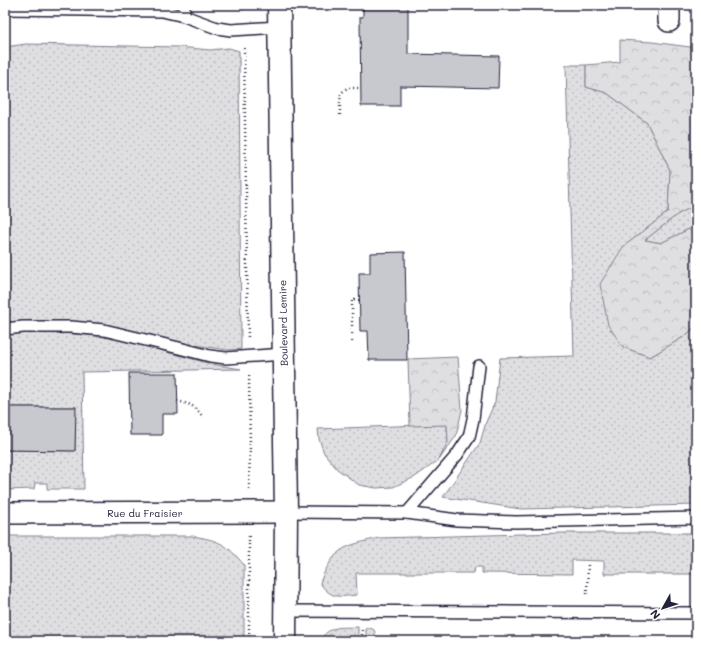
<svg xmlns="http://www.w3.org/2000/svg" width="701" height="646" font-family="Mali,sans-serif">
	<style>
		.grass { fill: url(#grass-dots); stroke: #80808e }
		.forest { fill: url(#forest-crowns); stroke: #80808e }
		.building { fill: #c8c8cf; stroke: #22223b }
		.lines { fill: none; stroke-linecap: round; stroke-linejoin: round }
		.lane-casing { stroke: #22223b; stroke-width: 14 }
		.street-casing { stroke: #22223b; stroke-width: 24 }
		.secondary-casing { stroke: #22223b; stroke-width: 25 }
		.path { stroke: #22223b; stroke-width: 2.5; stroke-dasharray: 1 3; stroke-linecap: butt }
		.lane { stroke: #fff; stroke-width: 11 }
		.street { stroke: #fff; stroke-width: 21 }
		.secondary { stroke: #fff; stroke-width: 22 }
		.labels { text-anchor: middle; stroke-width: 4; stroke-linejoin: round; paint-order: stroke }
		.street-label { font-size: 10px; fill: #22223b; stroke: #fff }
	</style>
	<defs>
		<pattern id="grass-dots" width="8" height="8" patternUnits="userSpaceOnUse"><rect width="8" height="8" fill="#dfdfe2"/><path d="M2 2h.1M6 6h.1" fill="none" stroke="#bfbfc3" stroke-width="1.8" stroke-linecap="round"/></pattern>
		<pattern id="forest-crowns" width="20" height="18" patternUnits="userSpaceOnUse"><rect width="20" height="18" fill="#dfdfe2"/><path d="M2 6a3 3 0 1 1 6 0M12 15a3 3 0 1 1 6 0" fill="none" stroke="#bfbfc3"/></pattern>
	</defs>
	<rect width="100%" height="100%" fill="#fff"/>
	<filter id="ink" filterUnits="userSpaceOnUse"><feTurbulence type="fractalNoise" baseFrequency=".025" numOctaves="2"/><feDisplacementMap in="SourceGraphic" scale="8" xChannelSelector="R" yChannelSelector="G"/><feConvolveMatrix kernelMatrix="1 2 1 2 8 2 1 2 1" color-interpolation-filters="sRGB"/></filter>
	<g filter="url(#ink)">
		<g class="grass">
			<polygon points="26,44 179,47 210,50 229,48 239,51 241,349 228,350 195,345 102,326 55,321 5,323 5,47"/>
			<polygon points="566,65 586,65 586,87 607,93 647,123 670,170 668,212 623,247 623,347 650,357 685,336 696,326 696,505 521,509 443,497 480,443 486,422 495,402 500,358 574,356"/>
			<polygon points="694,206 696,207 696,238 689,229 661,243 645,240 678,214"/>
			<polygon points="33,331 87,335 124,339 171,353 211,364 241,369 82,372 84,489 47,489 47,483 35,483 34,489 5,490 5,450 75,451 75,407 5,407 5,334"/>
			<polygon points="447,424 448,442 439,460 415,477 393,487 376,488 359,485 337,469 324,453 319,439 318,429"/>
			<path d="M561 533H696V574H604V561L572 560V574L482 573V567H475L474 573H356L357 595C339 597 331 599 320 583 323 573 332 557 340 551 349 544 367 541 379 538Z"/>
			<path d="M5 536H192C219 540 227 544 244 565V641H5Z"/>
			<path d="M358 627V641H319C331 624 340 628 358 627Z"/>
			<path d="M366 628C377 628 375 632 375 641H366Z"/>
		</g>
		<g class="forest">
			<polygon points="620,40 652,42 690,47 696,47 696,207 694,206 678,214 645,240 661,243 689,229 696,238 696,326 685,336 650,357 623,347 608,325 600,284 623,247 668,212 670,170 647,123 607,93 586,87 586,65 620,62"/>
			<polygon points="458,357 462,410 456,436 439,460 448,442 447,425 410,426 408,359"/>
		</g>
		<g class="building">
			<polygon points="363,5 408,5 408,54 499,56 498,88 400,86 400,106 361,106 360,17 363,17"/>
			<polygon points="405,252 407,360 369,360 368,331 360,331 359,273 370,273 370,253"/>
			<polygon points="129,373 177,373 178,414 162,414 162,435 130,435"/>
			<polygon points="5,407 76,407 75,451 5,450"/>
		</g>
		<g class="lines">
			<defs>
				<g id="lane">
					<polyline points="184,5 184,16 217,28 231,30 279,27"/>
					<polyline points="5,9 162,11 184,16"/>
					<polyline points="5,329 23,327 71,327 104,330 179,348 210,356 226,358 284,354"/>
					<polyline points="286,512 407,513 457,520 516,522 696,518"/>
					<polyline points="407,513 457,455 469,437 473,419 479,366"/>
					<polyline points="285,611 696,613"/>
				</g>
				<g id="street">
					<polyline points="669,5 669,21"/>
					<polyline points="5,513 286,512"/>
				</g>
				<polyline id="secondary" points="279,5 286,512 285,641"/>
			</defs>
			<use href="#lane" class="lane-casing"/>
			<use href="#street" class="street-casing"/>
			<use href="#secondary" class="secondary-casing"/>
			<g class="path">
				<polyline points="243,5 243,11"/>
				<polyline points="363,10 363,5"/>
				<polyline points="244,48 248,339"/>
				<polyline points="340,115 340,103 341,93 347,88 361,88"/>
				<polyline points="352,342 352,300 360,300"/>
				<polyline points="249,376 250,447 249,489"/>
				<path d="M177 401C190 404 194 405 202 416"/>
				<polyline points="249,536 249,641"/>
				<polyline points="587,594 588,563"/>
				<polyline points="362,630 362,641"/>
			</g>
			<use href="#lane" class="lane"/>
			<use href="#street" class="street"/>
			<use href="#secondary" class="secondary"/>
		</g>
	</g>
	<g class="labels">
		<g class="street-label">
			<text transform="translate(283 323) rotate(-91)" y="4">Boulevard Lemire</text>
			<text x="145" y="517">Rue du Fraisier</text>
		</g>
	</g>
	<rect width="701" height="646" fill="none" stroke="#fff" stroke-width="20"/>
	<rect x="10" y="10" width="681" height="626" fill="none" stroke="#22223b" stroke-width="1.5" filter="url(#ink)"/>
	<g transform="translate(663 608) rotate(231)" stroke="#ffffff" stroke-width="3" paint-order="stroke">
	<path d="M0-3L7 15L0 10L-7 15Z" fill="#22223b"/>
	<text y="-6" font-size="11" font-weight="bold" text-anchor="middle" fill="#22223b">N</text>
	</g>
</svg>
